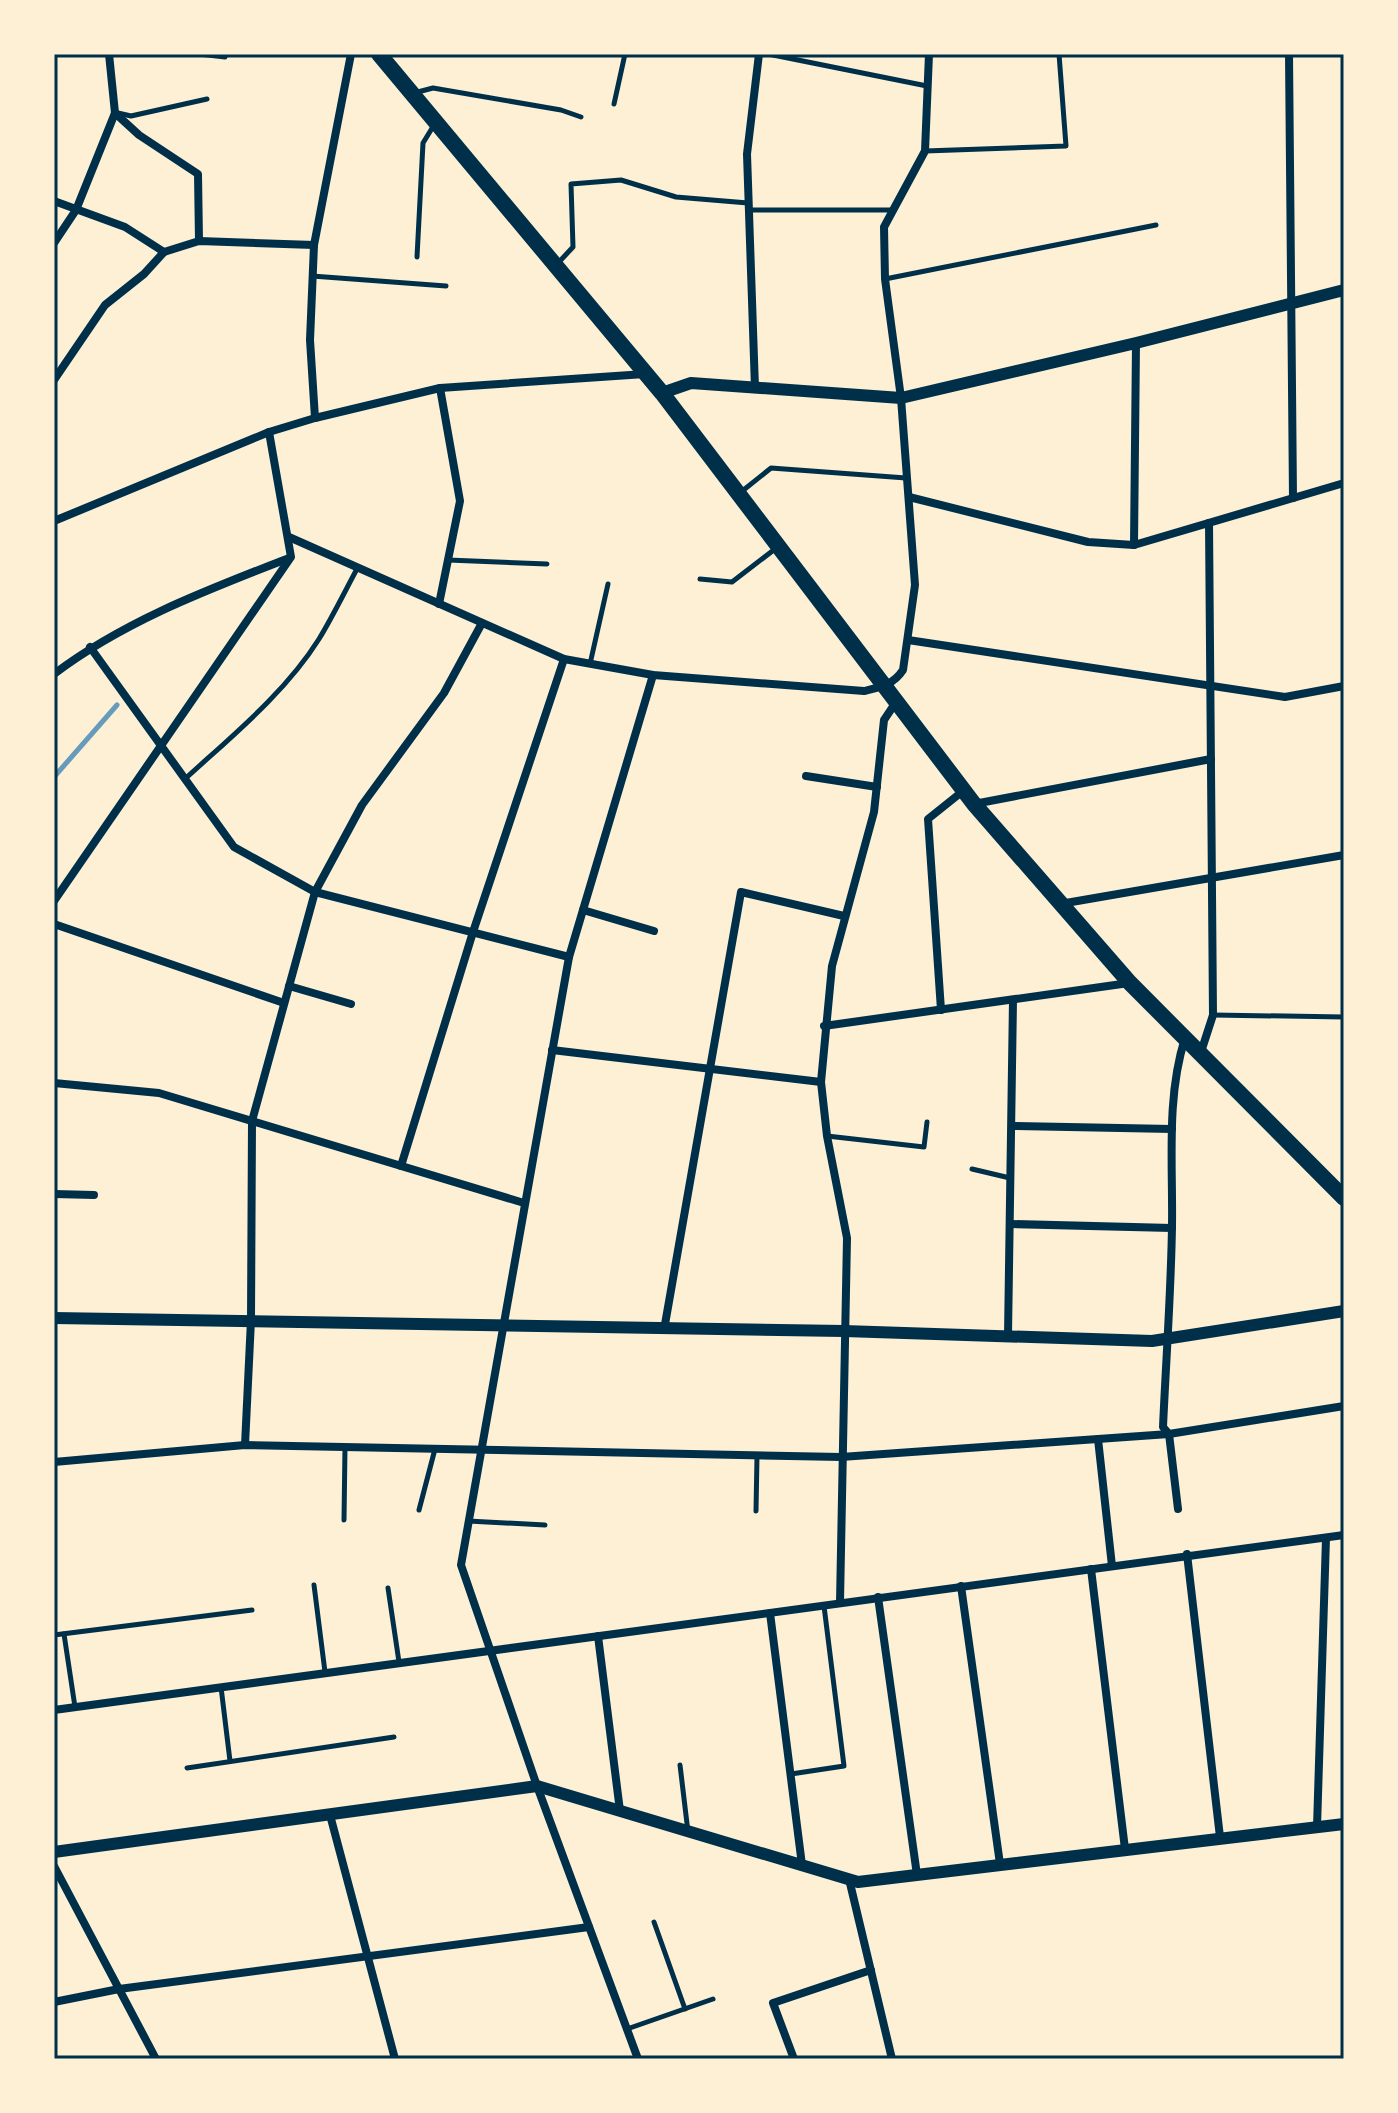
<svg xmlns="http://www.w3.org/2000/svg" width="1398" height="2113" font-family="'Space Grotesk',sans-serif">
	<style>
		.lines { fill: none; stroke-linecap: round; stroke-linejoin: round }
		.stream { stroke: #669bbc; stroke-width: 5 }
		.service { stroke: #003049; stroke-width: 5 }
		.minor { stroke: #003049; stroke-width: 8 }
		.tertiary { stroke: #003049; stroke-width: 12 }
		.trunk { stroke: #003049; stroke-width: 16 }
		.neatline { fill: none; stroke: #003049; stroke-width: 3 }
	</style>
	<rect width="100%" height="100%" fill="#fdf0d5"/>
	<g class="lines">
		<polyline class="stream" points="54,777 117,705"/>
		<g class="service">
			<polyline points="199,54 225,57"/>
			<polyline points="768,54 927,86"/>
			<polyline points="414,93 433,88 561,110 581,117"/>
			<polyline points="614,104 625,54"/>
			<polyline points="118,113 131,116 207,99"/>
			<polyline points="925,151 1066,146 1059,54"/>
			<polyline points="748,210 892,210"/>
			<polyline points="417,257 423,143 434,125"/>
			<polyline points="559,262 573,247 571,184 621,180 676,197 748,203"/>
			<polyline points="312,276 446,286"/>
			<polyline points="885,279 1156,225"/>
			<polyline points="741,492 771,468 906,478"/>
			<polyline points="448,560 547,564"/>
			<polyline points="700,579 732,582 775,549"/>
			<polyline points="590,664 608,584"/>
			<path d="M186 778C232 736 285 693 319 639 333 616 345 591 358 567"/>
			<polyline points="1213,1015 1344,1017"/>
			<polyline points="827,1136 924,1147 927,1122"/>
			<polyline points="972,1169 1010,1178"/>
			<polyline points="419,1510 435,1449"/>
			<polyline points="756,1511 757,1456"/>
			<polyline points="344,1520 345,1447"/>
			<polyline points="468,1521 545,1525"/>
			<polyline points="314,1585 325,1672"/>
			<polyline points="388,1588 399,1662"/>
			<polyline points="64,1634 75,1707"/>
			<polyline points="54,1635 252,1610"/>
			<polyline points="221,1687 230,1761"/>
			<polyline points="680,1765 688,1832"/>
			<polyline points="187,1768 394,1737"/>
			<polyline points="791,1774 844,1766 824,1606"/>
			<polyline points="654,1922 685,2009"/>
			<polyline points="627,2029 713,1999"/>
		</g>
		<g class="minor">
			<polyline points="1289,54 1293,498"/>
			<polyline points="115,113 139,135 198,174 199,241"/>
			<polyline points="54,201 125,227 164,252"/>
			<polyline points="54,243 76,210 115,113 109,54"/>
			<polyline points="54,380 105,305 144,274 164,252 199,241 314,245"/>
			<polyline points="755,388 747,154 759,54"/>
			<polyline points="315,418 310,340 314,245 351,54"/>
			<polyline points="909,497 1088,542 1134,545 1344,483"/>
			<polyline points="54,521 269,432 315,418 440,388 645,374"/>
			<path d="M289 537 564 659 653 675 864 691C881 687 893 685 903 670L915 585 901 398 885 279 884 227 925 151 929 54"/>
			<polyline points="1134,545 1136,343"/>
			<polyline points="439,604 460,501 440,388"/>
			<polyline points="908,640 1285,697 1344,686"/>
			<polyline points="90,647 234,847 315,892 569,957"/>
			<path d="M54 674C124 621 207 590 289 558"/>
			<polyline points="806,776 877,787"/>
			<polyline points="974,804 1211,759"/>
			<polyline points="54,901 291,557 269,432"/>
			<polyline points="1060,904 1344,855"/>
			<polyline points="583,910 654,931"/>
			<polyline points="54,924 284,1003"/>
			<polyline points="289,986 351,1004"/>
			<polyline points="941,1010 928,819 963,791"/>
			<polyline points="824,1026 1129,983"/>
			<polyline points="552,1050 821,1082"/>
			<polyline points="1201,1052 1213,1015 1209,523"/>
			<polyline points="54,1083 159,1093 524,1203"/>
			<polyline points="1012,1126 1172,1129"/>
			<polyline points="401,1166 473,932 564,659"/>
			<polyline points="54,1194 94,1195"/>
			<polyline points="1011,1224 1172,1228"/>
			<polyline points="664,1330 741,892 844,916"/>
			<polyline points="1008,1335 1013,1000"/>
			<polyline points="1098,1439 1112,1566"/>
			<polyline points="245,1445 251,1320 252,1121 315,892 362,805 444,693 482,623"/>
			<polyline points="54,1462 245,1445 841,1457 1169,1434 1344,1406"/>
			<path d="M1178 1509 1169 1434 1163 1427C1166 1360 1171 1293 1172 1226 1173 1164 1166 1098 1185 1038"/>
			<polyline points="1187,1554 1220,1837"/>
			<polyline points="1091,1569 1125,1849"/>
			<polyline points="961,1586 1000,1864"/>
			<polyline points="878,1597 917,1875"/>
			<polyline points="840,1602 847,1238 827,1136 821,1082 832,966 874,812 884,720 896,702"/>
			<polyline points="770,1613 802,1865"/>
			<polyline points="598,1636 620,1811"/>
			<polyline points="54,1710 1344,1535"/>
			<polyline points="330,1815 395,2059"/>
			<polyline points="1317,1827 1326,1538"/>
			<polyline points="54,1866 156,2059"/>
			<polyline points="849,1879 892,2059"/>
			<polyline points="54,2002 119,1989 589,1927"/>
			<polyline points="638,2059 537,1786 461,1565 569,957 653,675"/>
			<polyline points="794,2059 773,2003 871,1970"/>
		</g>
		<g class="tertiary">
			<polyline points="662,393 691,383 901,398 1136,343 1344,290"/>
			<polyline points="54,1318 844,1331 1152,1341 1344,1311"/>
			<polyline points="54,1852 537,1786 858,1882 1344,1824"/>
		</g>
		<polyline class="trunk" points="379,54 662,393 974,804 1130,983 1344,1198"/>
	</g>
	<rect width="1398" height="2113" fill="none" stroke="#fdf0d5" stroke-width="112"/>
	<rect x="56" y="56" width="1286" height="2001" class="neatline"/>
</svg>
